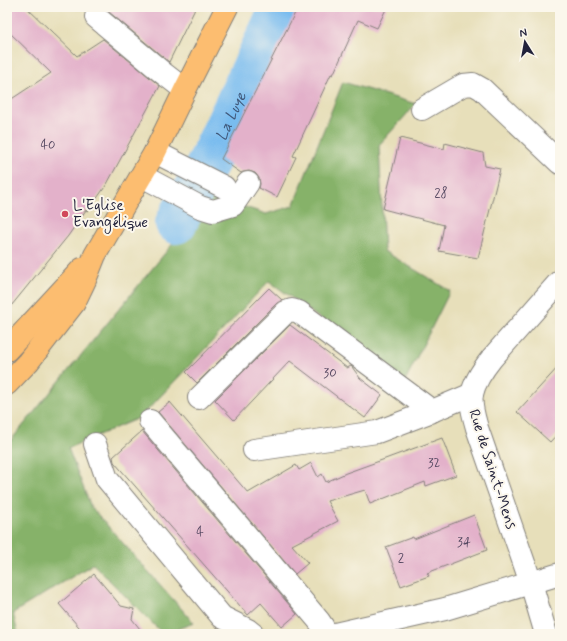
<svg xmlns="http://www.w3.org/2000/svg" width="567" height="641" font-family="Mynerve,sans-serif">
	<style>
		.forest { fill: #86b269; stroke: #546a52 }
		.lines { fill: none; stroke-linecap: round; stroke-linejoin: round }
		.river { stroke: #79bcef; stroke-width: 42 }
		.building { fill: #e3b1ca }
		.minor-casing { stroke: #84807a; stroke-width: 24 }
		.major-casing { stroke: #84807a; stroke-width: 24 }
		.minor { stroke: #fff; stroke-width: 22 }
		.major { stroke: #fcbd6f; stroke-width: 22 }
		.poi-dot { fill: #d1495b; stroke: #fbf7ec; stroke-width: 1.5 }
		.labels { text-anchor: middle; stroke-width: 4; stroke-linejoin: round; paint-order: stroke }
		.number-label { font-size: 13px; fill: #52465f }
		.poi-label { font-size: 15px; fill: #22223b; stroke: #fbf7ec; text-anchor: start }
		.street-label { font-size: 15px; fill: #22223b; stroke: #fbf7ec }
		.water-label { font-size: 16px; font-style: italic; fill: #40587a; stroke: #fbf7ec }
	</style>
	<rect width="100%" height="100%" fill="#fbf7ec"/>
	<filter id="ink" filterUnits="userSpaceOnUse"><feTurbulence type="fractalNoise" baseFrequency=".025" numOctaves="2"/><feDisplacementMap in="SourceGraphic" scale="8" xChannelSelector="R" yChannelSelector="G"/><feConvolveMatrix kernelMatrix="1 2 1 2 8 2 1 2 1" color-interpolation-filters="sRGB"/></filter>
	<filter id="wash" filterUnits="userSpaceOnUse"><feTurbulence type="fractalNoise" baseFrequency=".012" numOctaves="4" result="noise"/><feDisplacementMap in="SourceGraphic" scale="16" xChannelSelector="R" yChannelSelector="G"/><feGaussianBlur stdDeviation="0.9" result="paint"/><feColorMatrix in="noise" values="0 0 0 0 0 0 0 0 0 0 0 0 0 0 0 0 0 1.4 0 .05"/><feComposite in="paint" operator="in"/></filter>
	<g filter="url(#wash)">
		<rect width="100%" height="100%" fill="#e7dfba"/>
		<polygon class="forest" points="343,82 416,104 379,145 384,251 450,291 405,381 269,281 141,417 68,448 91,507 194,623 163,634 93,564 13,613 18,634 7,634 7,445 212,196 266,214 293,206"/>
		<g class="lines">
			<path class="river" id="s1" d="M176 223 209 161 281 7"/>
		</g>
		<g id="blocks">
			<g class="building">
				<polygon points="7,7 26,7 77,56 103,39 160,86 107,184 88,211 86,210 68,236 7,311 7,102 51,73 7,30"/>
				<polygon points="103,7 196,7 169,62"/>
				<polygon points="298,7 387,7 377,28 358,20 333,75 331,74 293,156 296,157 277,197 259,188 260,184 259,178 255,173 249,171 243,172 241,173 221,159"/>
				<polygon points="400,138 444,149 445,143 483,153 485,166 500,169 478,258 439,251 444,225 383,209"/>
				<polygon points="269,288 282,300 277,303 197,383 186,372"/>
				<polygon points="290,325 347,368 351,366 352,367 360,378 382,395 365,418 290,361 234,420 215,400"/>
				<polygon points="560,365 560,431 550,442 517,412"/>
				<polygon points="170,402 248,493 296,465 299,470 311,463 318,477 322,474 326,482 346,473 385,459 442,438 456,475 426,486 425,482 370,504 365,490 327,501 338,521 292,545 308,563 295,574 158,412"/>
				<polygon points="142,431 297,614 282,627 261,603 248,615 114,462 113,457"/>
				<polygon points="474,515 487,550 427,573 429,576 401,586 386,547 413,537 414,539"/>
				<polygon points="94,574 121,606 134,609 132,619 144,634 85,634 59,604"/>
			</g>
		</g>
	</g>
	<g filter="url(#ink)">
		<use href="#blocks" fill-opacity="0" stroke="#84807a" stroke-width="1"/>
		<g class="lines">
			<defs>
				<g id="minor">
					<polyline points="96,17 163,73 185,90"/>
					<polyline points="422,109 463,85 473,84 482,89 560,163"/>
					<polyline points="155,152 224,187"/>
					<polyline points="142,176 200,207 213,211 233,205 248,183"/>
					<polyline points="199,398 286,312 292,310 299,312 432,411"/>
					<polyline points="150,421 319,621 323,627 323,634"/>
					<polyline points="95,444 107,479 222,617 248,630 253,634"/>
					<polyline points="254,450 377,432 432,411 472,394"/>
					<polyline points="335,634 445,609 560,574"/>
					<path d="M546 634 531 583 477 428C474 417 470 405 472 394 475 380 484 368 492 358L560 281"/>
				</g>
				<g id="major">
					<polyline points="7,350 82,269"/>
					<polyline points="7,384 28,362 74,303 85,280 95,255 155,152 185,90 227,7"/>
				</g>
			</defs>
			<use href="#minor" class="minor-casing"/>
			<use href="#major" class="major-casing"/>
			<use href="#minor" class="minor"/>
			<use href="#major" class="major"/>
		</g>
	</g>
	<circle class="poi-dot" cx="65" cy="214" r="4"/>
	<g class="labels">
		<g class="number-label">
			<text x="48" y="149">40</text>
			<text x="441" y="197">28</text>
			<text x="330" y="377">30</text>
			<text x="434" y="467">32</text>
			<text x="200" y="536">4</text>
			<text x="464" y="546">34</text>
			<text x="401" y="562">2</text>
		</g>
		<g class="poi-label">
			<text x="73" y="210">L'Eglise<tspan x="73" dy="17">Evangélique</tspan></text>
		</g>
		<g class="street-label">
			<text transform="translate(493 469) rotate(72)" y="5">Rue de Saint-Mens</text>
		</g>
		<g class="water-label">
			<text dy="6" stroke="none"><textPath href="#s1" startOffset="120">La Luye</textPath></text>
		</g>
	</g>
	<rect width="567" height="641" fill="none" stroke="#fbf7ec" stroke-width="24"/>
	<g transform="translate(525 42) rotate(349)" stroke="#fbf7ec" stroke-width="3" paint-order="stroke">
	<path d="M0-3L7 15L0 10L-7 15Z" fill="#22223b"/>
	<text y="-6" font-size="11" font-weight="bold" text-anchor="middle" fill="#22223b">N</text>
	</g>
</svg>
